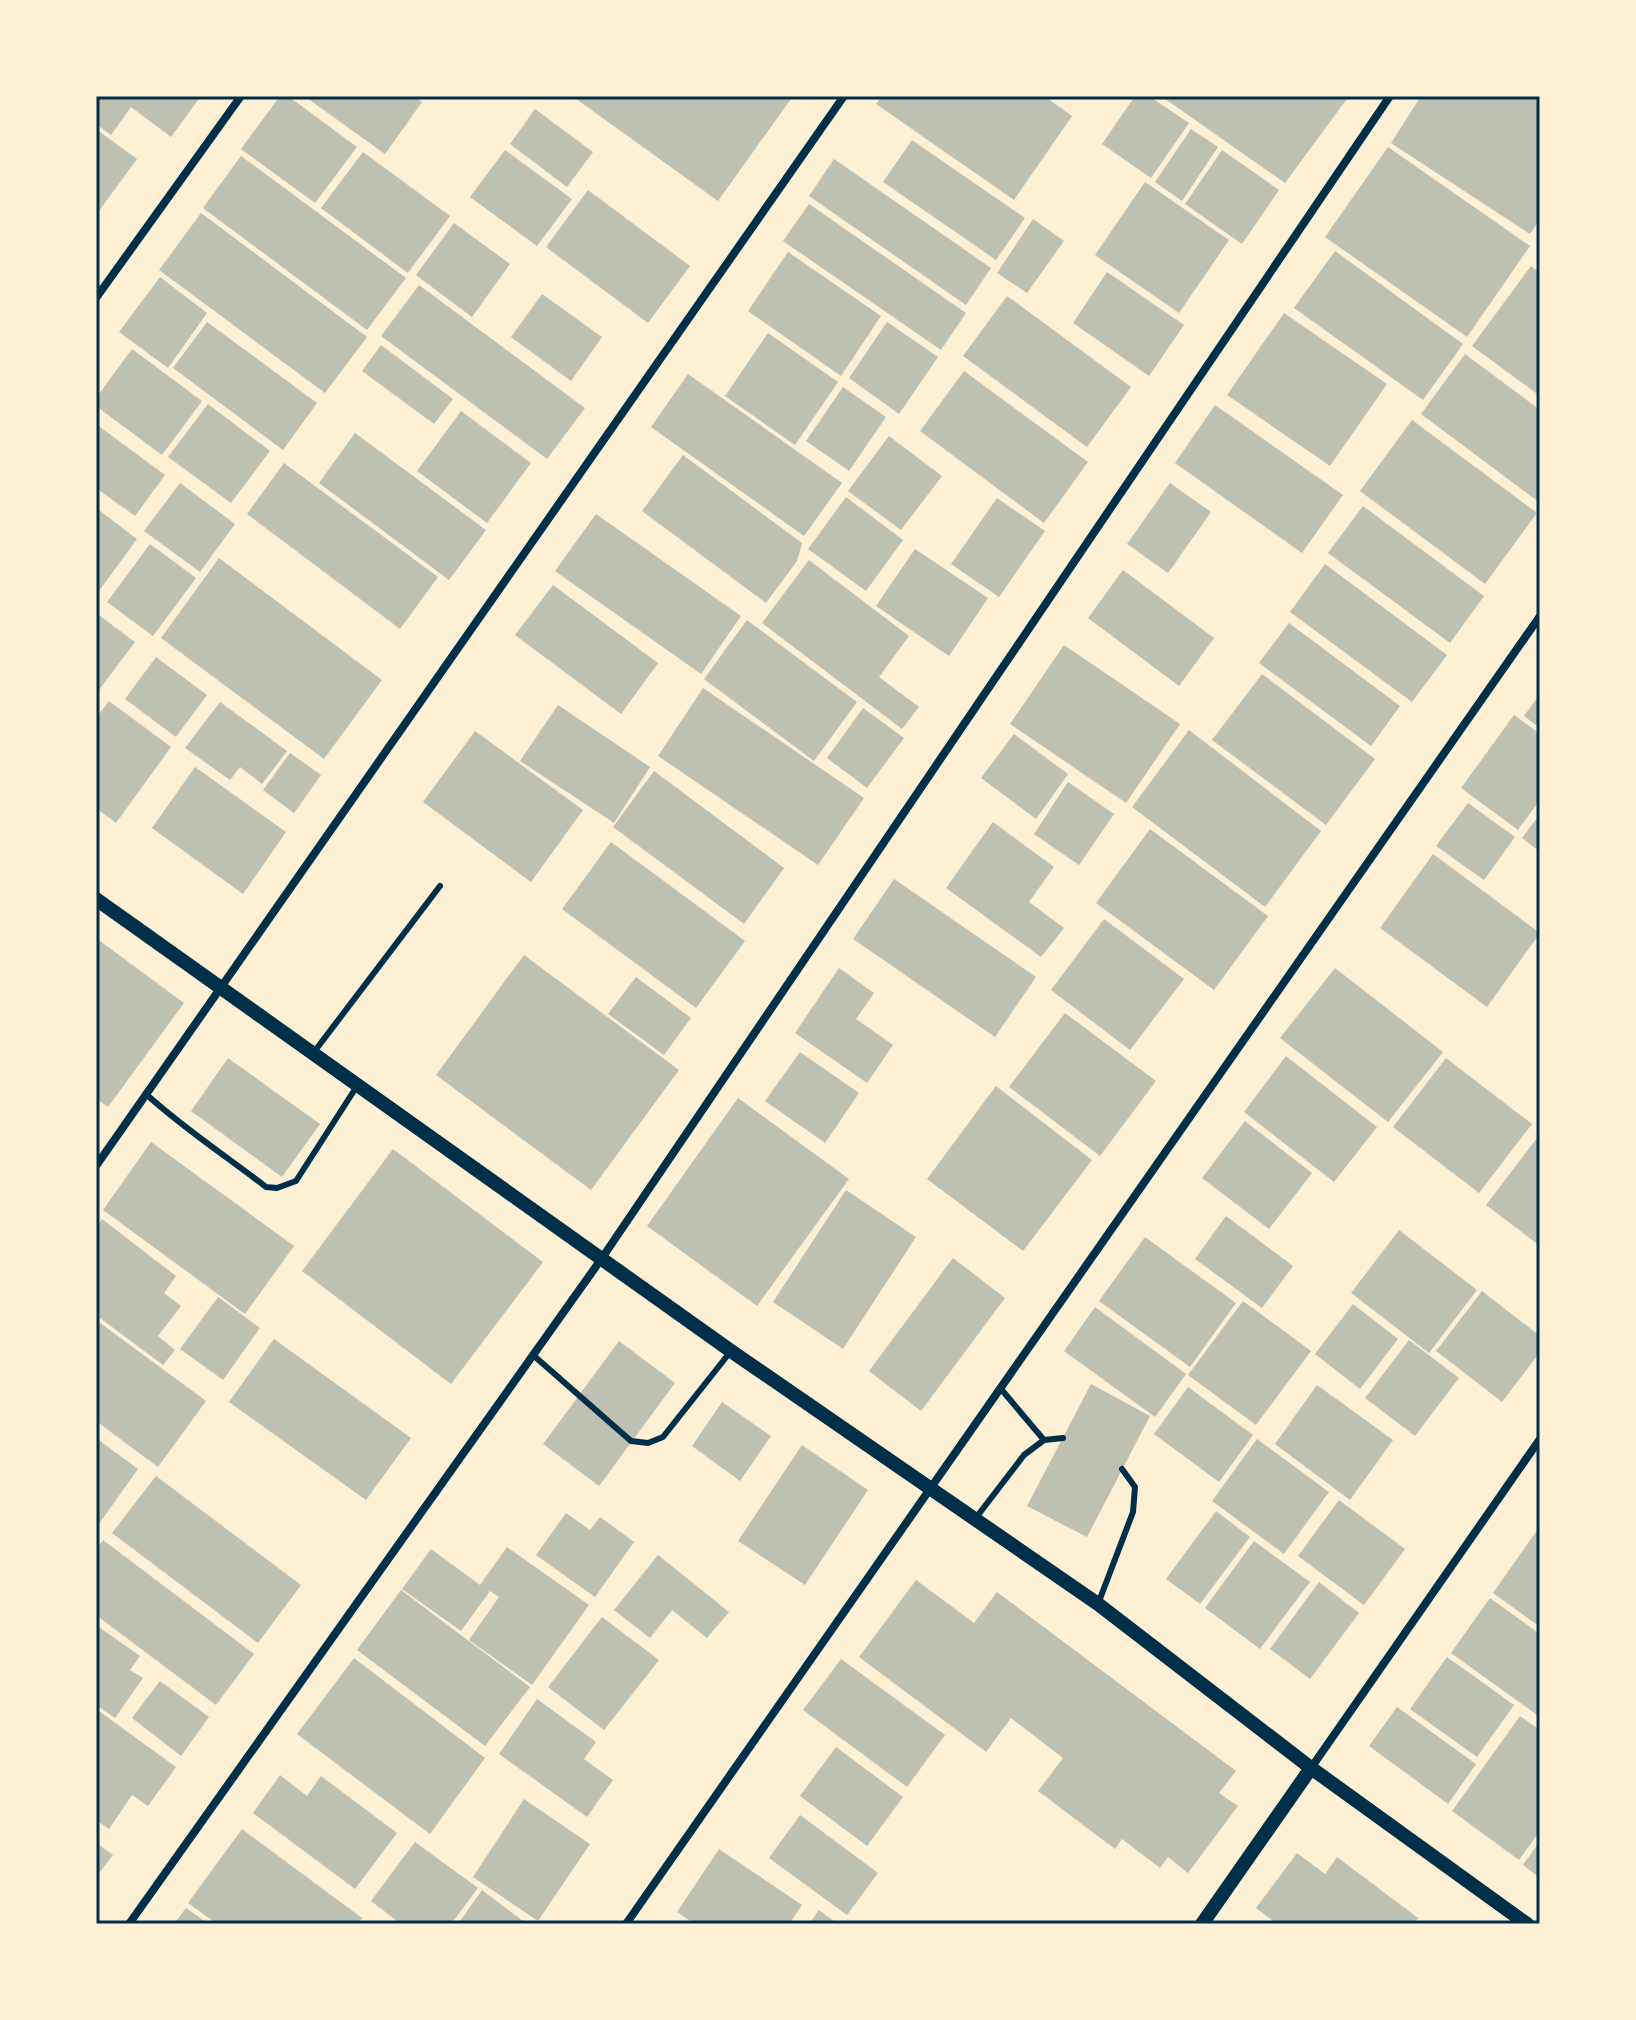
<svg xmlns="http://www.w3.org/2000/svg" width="1636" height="2020" font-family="Rubik,sans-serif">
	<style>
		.building { fill: #bec0b2 }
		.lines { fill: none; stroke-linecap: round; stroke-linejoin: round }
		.service { stroke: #003049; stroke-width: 6 }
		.minor { stroke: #003049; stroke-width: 8 }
		.tertiary { stroke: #003049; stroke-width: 14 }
		.neatline { fill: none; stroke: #003049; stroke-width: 3 }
	</style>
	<rect width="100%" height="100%" fill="#fdf0d5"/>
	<g class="building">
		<polygon points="96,96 201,96 171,137 131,107 111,135 96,124"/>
		<polygon points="280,96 288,96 357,147 315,203 241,149"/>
		<polygon points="304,96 413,96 422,102 385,154"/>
		<polygon points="572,96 793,96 718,201"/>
		<polygon points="882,96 1044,96 1072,116 1014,200 876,104"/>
		<polygon points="1135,96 1149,96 1189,123 1151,178 1102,144"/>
		<polygon points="1161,96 1349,96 1285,183"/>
		<polygon points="1421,96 1540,96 1540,219 1530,234 1391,143"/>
		<polygon points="535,109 593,152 567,187 510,144"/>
		<polygon points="96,129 137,159 96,215"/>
		<polygon points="1191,129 1218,147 1182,201 1155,182"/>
		<polygon points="912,140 1025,218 996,260 883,182"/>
		<polygon points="1388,147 1530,246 1467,337 1325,237"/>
		<polygon points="505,150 572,199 537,246 470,197"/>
		<polygon points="1222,150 1279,190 1242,244 1185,204"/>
		<polygon points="363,152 450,216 408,273 321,208"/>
		<polygon points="241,156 406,278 367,330 203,208"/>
		<polygon points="834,159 991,268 966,305 809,196"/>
		<polygon points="1145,182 1229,240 1179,313 1095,255"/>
		<polygon points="588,190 690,266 648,323 546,247"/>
		<polygon points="809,204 966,313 941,350 783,241"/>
		<polygon points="201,213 367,337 325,393 159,270"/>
		<polygon points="1033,219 1064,241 1027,293 997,273"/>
		<polygon points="454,223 510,264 472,317 416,275"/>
		<polygon points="1335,251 1463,344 1423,400 1294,308"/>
		<polygon points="788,252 881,316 841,376 748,311"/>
		<polygon points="1531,266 1540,273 1540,396 1472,346"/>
		<polygon points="1107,272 1184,325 1149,376 1073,323"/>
		<polygon points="160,277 207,313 168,368 119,332"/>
		<polygon points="419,285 585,408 547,459 381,336"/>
		<polygon points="542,294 602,337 571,381 511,337"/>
		<polygon points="1007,296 1131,387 1087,447 963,356"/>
		<polygon points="1284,313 1387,384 1330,466 1227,395"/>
		<polygon points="207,322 317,403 283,450 173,368"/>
		<polygon points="887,322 938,357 899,414 849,378"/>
		<polygon points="768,333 838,382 795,445 725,396"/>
		<polygon points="381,345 453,399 434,424 362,371"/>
		<polygon points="132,349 202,401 162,455 96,406 96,398"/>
		<polygon points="1465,354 1540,410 1540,503 1421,414"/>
		<polygon points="964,371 1088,462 1044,523 920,431"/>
		<polygon points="688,374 842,483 804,536 651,427"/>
		<polygon points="843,387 886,417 849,471 806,441"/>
		<polygon points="208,404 270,451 231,503 168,457"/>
		<polygon points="1215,405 1343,495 1302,553 1175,463"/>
		<polygon points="461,411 531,463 487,523 417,471"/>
		<polygon points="1412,420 1537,513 1485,584 1360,491"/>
		<polygon points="96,424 165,475 135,516 96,488"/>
		<polygon points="355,433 486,530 449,580 319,483"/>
		<polygon points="889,436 942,476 901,530 848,491"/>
		<polygon points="683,455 802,543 797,561 766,603 642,511"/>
		<polygon points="284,463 438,577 400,629 247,514"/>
		<polygon points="180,483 235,524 200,572 144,531"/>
		<polygon points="1170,483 1211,512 1168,573 1127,544"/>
		<polygon points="846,497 903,540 866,591 808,549"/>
		<polygon points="997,498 1045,531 999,597 951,564"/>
		<polygon points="1363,506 1484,596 1450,643 1328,553"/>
		<polygon points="96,508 137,539 96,595"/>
		<polygon points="596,514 741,616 701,674 555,571"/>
		<polygon points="150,544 196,578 153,636 107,602"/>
		<polygon points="915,549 988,598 949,656 876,606"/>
		<polygon points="219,558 382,680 324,759 161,638"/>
		<polygon points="809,560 909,636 879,677 919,707 902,729 762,623"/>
		<polygon points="1325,564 1447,655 1412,702 1290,612"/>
		<polygon points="1123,570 1214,638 1179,686 1088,618"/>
		<polygon points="553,585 658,663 621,714 515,635"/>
		<polygon points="96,613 135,642 96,694"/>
		<polygon points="747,620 857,702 814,761 704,679"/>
		<polygon points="1289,623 1400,706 1371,746 1259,663"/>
		<polygon points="1064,645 1180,724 1126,803 1010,724"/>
		<polygon points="156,657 207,695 176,737 125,699"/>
		<polygon points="1262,674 1375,759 1326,825 1212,740"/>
		<polygon points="703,688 864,798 818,865 658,756"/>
		<polygon points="1540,694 1540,728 1524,716"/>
		<polygon points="109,701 171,747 116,823 96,808 96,718"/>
		<polygon points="220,702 287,751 262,784 240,767 230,780 185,748"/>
		<polygon points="558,705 650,767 614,823 520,761"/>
		<polygon points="863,708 904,738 867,788 827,758"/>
		<polygon points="1514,715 1540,734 1540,800 1518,830 1461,788"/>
		<polygon points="1189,730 1321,831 1265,907 1132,807"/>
		<polygon points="475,731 583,810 531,882 423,802"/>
		<polygon points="1014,734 1068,774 1036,819 981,778"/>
		<polygon points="290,753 321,775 294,813 263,790"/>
		<polygon points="195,767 286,832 243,894 152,828"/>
		<polygon points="654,771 784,868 744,924 613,827"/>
		<polygon points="1068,782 1114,814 1079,865 1034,834"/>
		<polygon points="1468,803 1515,837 1484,880 1436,846"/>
		<polygon points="1540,814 1540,852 1522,838"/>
		<polygon points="993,822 1054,867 1029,902 1064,928 1041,957 946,888"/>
		<polygon points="1150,829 1268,916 1214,990 1096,903"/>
		<polygon points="611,842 745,941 696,1008 562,909"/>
		<polygon points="1433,854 1540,933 1487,1007 1380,928"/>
		<polygon points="894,879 1036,977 995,1037 853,939"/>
		<polygon points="1104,919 1184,979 1130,1050 1051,990"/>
		<polygon points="96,938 184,1003 108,1107 96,1098"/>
		<polygon points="524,955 679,1070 591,1190 436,1075"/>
		<polygon points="839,968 874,993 856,1019 893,1045 867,1083 795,1033"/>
		<polygon points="1335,968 1443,1052 1388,1122 1280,1038"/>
		<polygon points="636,977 691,1018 664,1055 608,1014"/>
		<polygon points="1065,1013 1156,1081 1100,1156 1009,1087"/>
		<polygon points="800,1052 859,1093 825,1143 765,1101"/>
		<polygon points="1286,1056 1377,1127 1334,1182 1244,1112"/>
		<polygon points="228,1058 320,1124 282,1177 191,1111"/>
		<polygon points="1446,1058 1532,1124 1479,1193 1393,1127"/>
		<polygon points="996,1086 1092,1160 1023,1251 927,1179"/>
		<polygon points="738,1098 849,1179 757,1306 647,1226"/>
		<polygon points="1245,1121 1312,1173 1269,1229 1202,1178"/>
		<polygon points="1540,1134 1540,1246 1486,1205"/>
		<polygon points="151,1142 294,1246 245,1314 103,1210"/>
		<polygon points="393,1149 543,1262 451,1384 302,1271"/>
		<polygon points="846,1190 916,1237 843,1349 773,1302"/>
		<polygon points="1226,1216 1293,1266 1262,1308 1195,1259"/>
		<polygon points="102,1219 176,1276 164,1293 181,1306 158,1336 175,1350 163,1365 96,1315 96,1228"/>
		<polygon points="1399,1230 1477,1290 1429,1353 1351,1293"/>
		<polygon points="1145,1237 1236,1303 1190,1367 1099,1301"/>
		<polygon points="953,1258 1005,1298 921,1411 869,1371"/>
		<polygon points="1482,1291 1540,1336 1540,1352 1502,1402 1436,1351"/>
		<polygon points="218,1297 260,1328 223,1380 180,1349"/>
		<polygon points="1243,1301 1311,1351 1256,1425 1188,1375"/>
		<polygon points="1353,1304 1398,1339 1360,1389 1315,1354"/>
		<polygon points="1095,1307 1186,1374 1155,1417 1064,1351"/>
		<polygon points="96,1320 206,1401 158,1467 96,1421"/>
		<polygon points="274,1339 411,1438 366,1500 229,1402"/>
		<polygon points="1409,1340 1459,1378 1415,1436 1365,1398"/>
		<polygon points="619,1341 675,1383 599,1486 543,1444"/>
		<polygon points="1091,1384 1150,1416 1087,1537 1027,1506"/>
		<polygon points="1317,1385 1393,1440 1350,1500 1275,1444"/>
		<polygon points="1188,1387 1253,1435 1219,1482 1154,1434"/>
		<polygon points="722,1402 771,1436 740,1481 692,1446"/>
		<polygon points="96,1438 138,1469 96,1528"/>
		<polygon points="1257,1439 1329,1492 1284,1554 1212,1501"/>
		<polygon points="802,1445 868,1490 805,1585 738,1541"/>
		<polygon points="156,1476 301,1585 258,1643 112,1533"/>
		<polygon points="1339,1500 1405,1549 1364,1605 1298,1556"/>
		<polygon points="1216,1511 1250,1537 1200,1604 1166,1579"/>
		<polygon points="566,1513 590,1530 600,1517 634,1542 595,1597 536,1555"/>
		<polygon points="1540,1526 1540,1627 1493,1593"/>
		<polygon points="103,1540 254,1654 216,1705 96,1615 96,1550"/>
		<polygon points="1254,1541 1310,1582 1260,1649 1205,1608"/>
		<polygon points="507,1547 589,1605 532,1685 469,1640 499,1597 490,1591 461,1631 402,1589 431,1549 480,1585"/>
		<polygon points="658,1555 729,1612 707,1638 672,1610 650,1638 614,1610"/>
		<polygon points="916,1580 974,1623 997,1592 1236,1771 1219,1793 1238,1806 1188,1873 1168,1857 1160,1868 1122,1839 1115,1849 1038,1791 1063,1758 1011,1718 986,1752 859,1657"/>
		<polygon points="1319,1582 1359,1613 1310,1679 1270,1649"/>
		<polygon points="401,1590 530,1687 485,1746 357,1650"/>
		<polygon points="1490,1598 1540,1634 1540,1717 1451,1653"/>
		<polygon points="602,1617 659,1660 604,1730 548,1687"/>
		<polygon points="96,1625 140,1656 130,1670 143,1678 115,1718 96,1705"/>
		<polygon points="1447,1657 1514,1705 1477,1757 1410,1709"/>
		<polygon points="354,1658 485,1758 430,1834 297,1734"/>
		<polygon points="841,1659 945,1735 907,1787 803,1710"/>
		<polygon points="160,1681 209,1717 181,1756 132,1718"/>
		<polygon points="537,1699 596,1742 584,1759 613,1780 587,1817 499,1754"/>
		<polygon points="1397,1707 1476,1764 1448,1804 1369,1746"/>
		<polygon points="96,1709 176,1767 148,1806 132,1795 109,1829 96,1820"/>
		<polygon points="1520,1716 1540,1730 1540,1831 1519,1860 1452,1811"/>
		<polygon points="836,1747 903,1797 867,1846 800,1796"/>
		<polygon points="280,1775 307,1796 321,1776 397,1833 355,1889 253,1813"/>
		<polygon points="524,1799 590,1844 538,1921 473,1877"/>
		<polygon points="800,1815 878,1873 847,1915 769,1858"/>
		<polygon points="242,1829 362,1918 358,1924 217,1924 188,1903"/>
		<polygon points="1540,1841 1540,1878 1523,1865"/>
		<polygon points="415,1842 478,1888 451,1924 401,1924 371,1901"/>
		<polygon points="96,1843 113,1855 96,1877"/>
		<polygon points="719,1849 802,1905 789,1924 695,1924 677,1912"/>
		<polygon points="1297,1853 1325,1874 1337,1857 1418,1918 1414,1924 1277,1924 1256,1908"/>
		<polygon points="482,1890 527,1924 458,1924"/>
		<polygon points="186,1908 209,1924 174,1924"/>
		<polygon points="819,1910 838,1924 809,1924"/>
	</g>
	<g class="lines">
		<g class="service">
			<polyline points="314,1052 440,886"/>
			<path d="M146 1094C183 1128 226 1156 266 1187L277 1188 296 1181 357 1086"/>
			<polyline points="533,1355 631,1441 648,1443 663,1437 731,1351"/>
			<polyline points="1001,1389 1044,1440"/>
			<polyline points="975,1519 1024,1455 1044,1440 1063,1438"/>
			<polyline points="1098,1604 1133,1512 1135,1487 1122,1469"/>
		</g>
		<g class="minor">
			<polyline points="96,298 241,96"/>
			<polyline points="96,1166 844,96"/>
			<polyline points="1311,1768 1540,1439"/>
			<polyline points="129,1924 602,1258 1390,96"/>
			<polyline points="626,1924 1540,616"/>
		</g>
		<g class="tertiary">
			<polyline points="96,899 731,1351 1098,1604 1311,1768 1527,1924"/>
			<polyline points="1202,1924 1311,1768"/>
		</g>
	</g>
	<rect width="1636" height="2020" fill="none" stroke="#fdf0d5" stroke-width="196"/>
	<rect x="98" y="98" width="1440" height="1824" class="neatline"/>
</svg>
